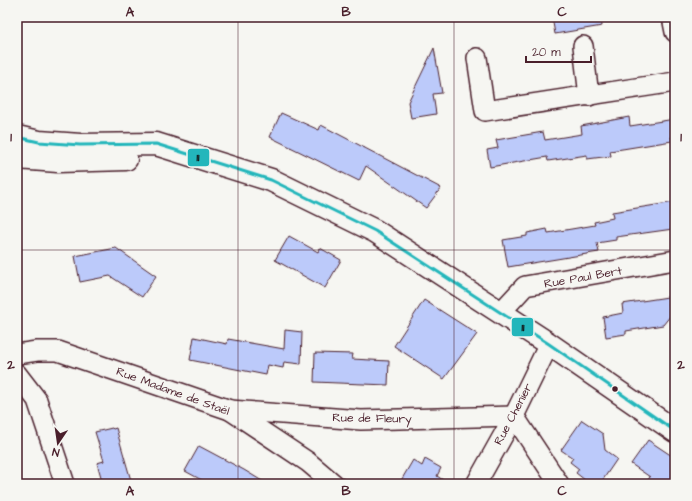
<svg xmlns="http://www.w3.org/2000/svg" width="692" height="501" font-family="'Architects Daughter',sans-serif">
	<style>
		.building { fill: #bccafa; stroke: #4a1f2b }
		.lines { fill: none; stroke-linecap: round; stroke-linejoin: round }
		.street-casing { stroke: #4a1f2b; stroke-width: 22 }
		.secondary-casing { stroke: #4a1f2b; stroke-width: 25 }
		.street { stroke: #f6f6f2; stroke-width: 19 }
		.secondary { stroke: #f6f6f2; stroke-width: 22 }
		.bus-1-casing { stroke: #f6f6f2; stroke-width: 6 }
		.bus-1 { stroke: #23b6bb; stroke-width: 3 }
		.grid { fill: none; stroke: #4a1f2b; stroke-width: 1; stroke-opacity: 0.55 }
		.bus-dot { fill: #4a1f2b; stroke: #f6f6f2; stroke-width: 1.5 }
		.labels { text-anchor: middle; stroke-width: 3.5; stroke-linejoin: round; paint-order: stroke }
		.street-label { font-size: 12px; fill: #4a1f2b; stroke: #f6f6f2 }
		.line-badge { stroke: #f6f6f2; stroke-width: 1.5 }
		.pale-badge-label { font-size: 11px; text-anchor: middle; font-weight: bold; fill: #111 }
		.neatline { fill: none; stroke: #4a1f2b; stroke-width: 1.5 }
		.grid-label { font-size: 13px; text-anchor: middle; font-weight: bold; fill: #4a1f2b }
	</style>
	<rect width="100%" height="100%" fill="#f6f6f2"/>
	<filter id="ink" filterUnits="userSpaceOnUse"><feTurbulence type="fractalNoise" baseFrequency=".025" numOctaves="2"/><feDisplacementMap in="SourceGraphic" scale="8" xChannelSelector="R" yChannelSelector="G"/><feConvolveMatrix kernelMatrix="1 2 1 2 8 2 1 2 1" color-interpolation-filters="sRGB"/></filter>
	<g filter="url(#ink)">
		<g class="building">
			<polygon points="552,17 601,17 602,26 555,34"/>
			<polygon points="434,48 442,93 433,94 436,114 411,118 408,102"/>
			<polygon points="281,113 319,130 321,125 441,188 426,208 366,166 359,181 270,137"/>
			<polygon points="629,117 630,126 675,119 675,137 671,137 672,141 610,151 611,156 587,159 587,155 548,161 547,157 490,167 487,150 498,148 496,140 543,132 545,140 582,134 581,126"/>
			<polygon points="675,202 675,219 672,219 673,229 616,237 616,240 597,243 599,252 508,267 503,240 527,236 527,233 547,229 548,233 595,225 594,222 613,218 612,212"/>
			<polygon points="289,236 318,252 320,248 341,260 325,288 275,260"/>
			<polygon points="116,248 156,276 142,297 110,276 80,282 75,256"/>
			<polygon points="668,297 671,315 663,325 626,331 626,334 606,337 603,317 623,313 622,304"/>
			<polygon points="424,300 477,334 444,379 394,346"/>
			<polygon points="285,330 302,332 301,364 284,362 283,368 268,365 266,375 190,360 194,337 227,344 228,339 284,349"/>
			<polygon points="315,353 353,354 352,359 389,361 388,385 314,382"/>
			<polygon points="582,420 603,434 605,450 617,459 600,484 590,484 576,473 579,469 570,462 573,458 561,450"/>
			<polygon points="112,428 113,429 116,428 132,484 103,484 97,463 104,461 95,432"/>
			<polygon points="648,440 675,458 675,484 645,484 650,477 631,464"/>
			<polygon points="199,446 244,470 267,484 209,484 185,471"/>
			<polygon points="425,459 441,468 437,476 449,484 399,484 413,460 422,466"/>
		</g>
		<g class="lines">
			<defs>
				<g id="street">
					<polyline points="672,17 675,32"/>
					<polyline points="583,46 589,96"/>
					<polyline points="477,58 485,111 675,82"/>
					<polyline points="501,312 525,286 675,260"/>
					<polyline points="17,354 37,351 58,351 230,410 308,462 334,484"/>
					<polyline points="17,374 37,400 65,484"/>
					<polyline points="230,410 361,420 514,416 559,484"/>
					<polyline points="476,484 514,416 549,344"/>
				</g>
				<g id="secondary">
					<polyline points="17,137 39,142 80,145 156,144 271,180 375,231 549,344 675,431"/>
					<polyline points="17,158 58,161 126,159"/>
				</g>
			</defs>
			<use href="#street" class="street-casing"/>
			<use href="#secondary" class="secondary-casing"/>
			<use href="#street" class="street"/>
			<use href="#secondary" class="secondary"/>
			<defs>
				<polyline id="bus-1" points="17,137 39,142 80,145 156,144 271,180 375,231 549,344 675,431"/>
			</defs>
			<use href="#bus-1" class="bus-1-casing"/>
			<use href="#bus-1" class="bus-1"/>
		</g>
	</g>
	<path class="grid" d="M238 17V484M454 17V484M17 250H675"/>
	<circle class="bus-dot" cx="615" cy="389" r="3.5"/>
	<g class="labels">
		<g class="street-label">
			<text transform="translate(583 277) rotate(-10)" y="4">Rue Paul Bert</text>
			<text transform="translate(173 391) rotate(20)" y="4">Rue Madame de Staël</text>
			<text transform="translate(513 414) rotate(-62)" y="4">Rue Chenier</text>
			<text transform="translate(372 418) rotate(1)" y="4">Rue de Fleury</text>
		</g>
	</g>
	<g class="line-badge">
		<rect x="187" y="148" width="23" height="19" rx="4" fill="#23b6bb"/>
		<rect x="511" y="317" width="23" height="20" rx="4" fill="#23b6bb"/>
	</g>
	<g class="pale-badge-label">
		<text x="198" y="161">11</text>
		<text x="523" y="331">11</text>
	</g>
	<rect width="692" height="501" fill="none" stroke="#f6f6f2" stroke-width="44"/>
	<g transform="translate(58 443) rotate(193)" stroke="#f6f6f2" stroke-width="3" paint-order="stroke">
	<path d="M0-3L7 15L0 10L-7 15Z" fill="#4a1f2b"/>
	<text y="-6" font-size="11" font-weight="bold" text-anchor="middle" fill="#4a1f2b">N</text>
	</g>
	<path d="M526 56v6h65v-6" fill="none" stroke="#4a1f2b" stroke-width="2"/>
	<text x="532" y="56" font-size="12" fill="#4a1f2b" stroke="#f6f6f2" stroke-width="3" paint-order="stroke">20 m</text>
	<rect x="22" y="22" width="648" height="457" class="neatline"/>
	<g class="grid-label">
		<text x="130" y="16">A</text>
		<text x="346" y="16">B</text>
		<text x="562" y="16">C</text>
		<text x="11" y="141">1</text>
		<text x="681" y="141">1</text>
		<text x="11" y="369">2</text>
		<text x="681" y="369">2</text>
		<text x="130" y="495">A</text>
		<text x="346" y="495">B</text>
		<text x="562" y="495">C</text>
	</g>
</svg>
